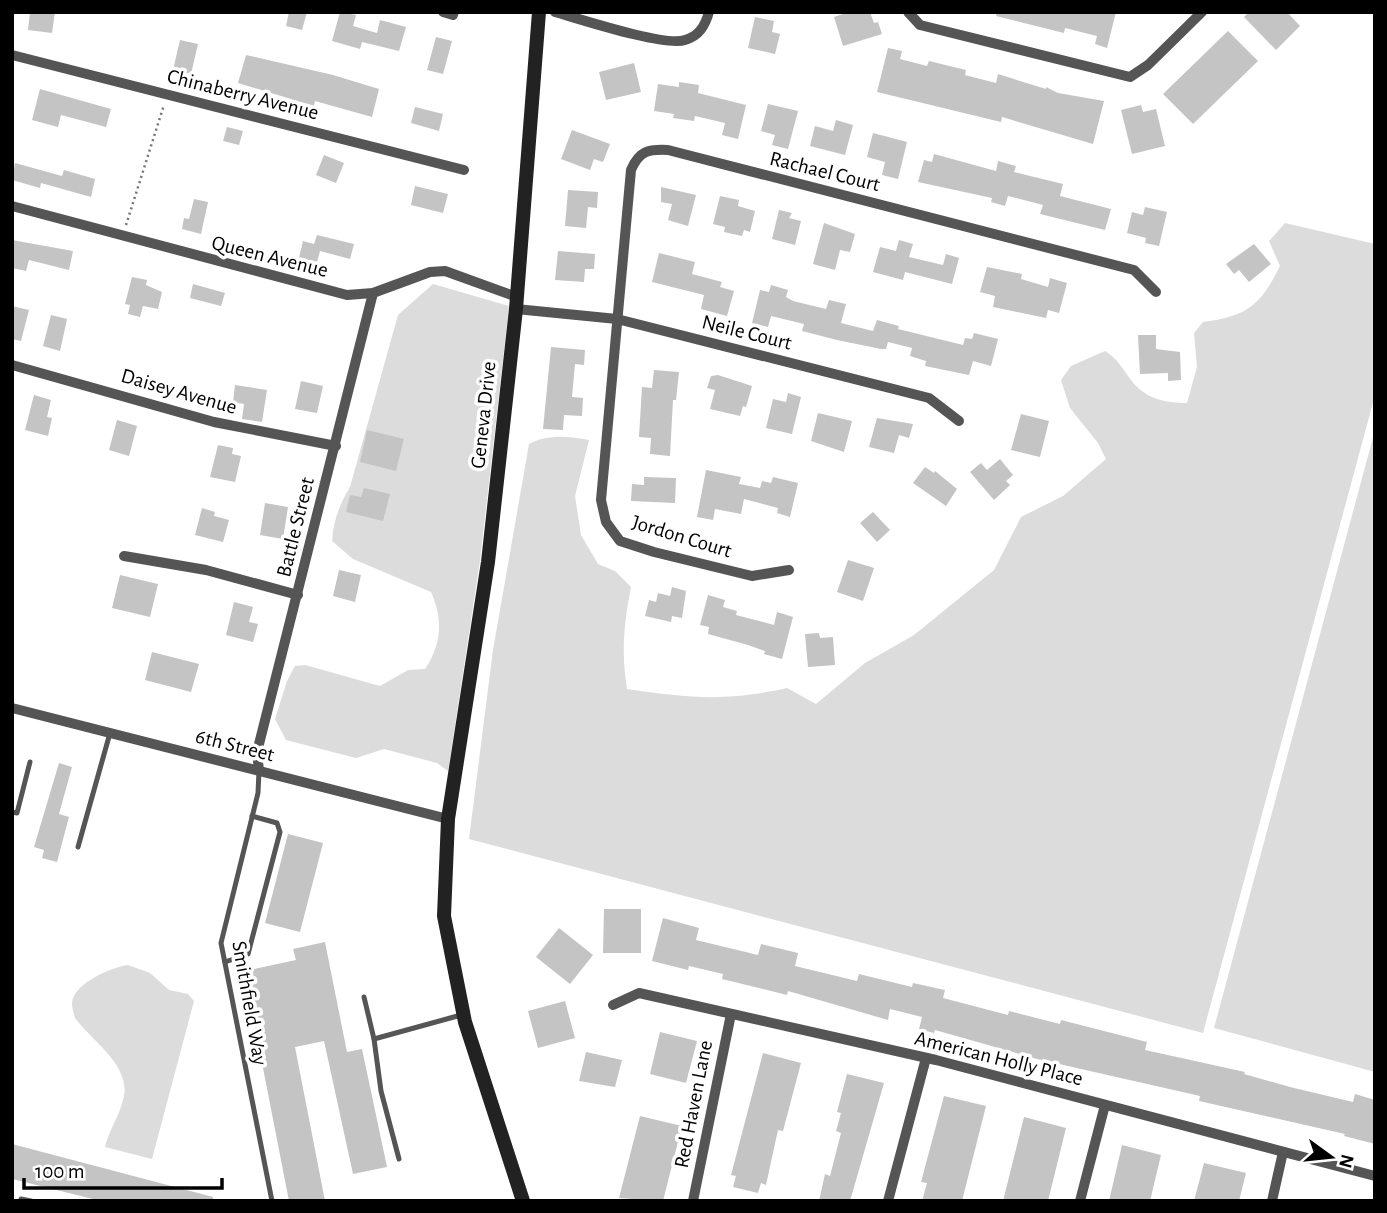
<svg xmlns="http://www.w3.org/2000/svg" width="1387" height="1213" font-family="'Alegreya Sans',sans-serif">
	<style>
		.green { fill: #dcdcdc }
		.building { fill: #c4c4c4 }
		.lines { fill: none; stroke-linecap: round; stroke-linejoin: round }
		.path { stroke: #777; stroke-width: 2.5; stroke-dasharray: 2 3.5; stroke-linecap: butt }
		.service { stroke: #555; stroke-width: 5 }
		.minor { stroke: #555; stroke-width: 10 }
		.secondary { stroke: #222; stroke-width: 14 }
		.labels { text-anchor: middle; stroke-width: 7; stroke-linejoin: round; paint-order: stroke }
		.street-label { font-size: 21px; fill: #000; stroke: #fff }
	</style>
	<rect width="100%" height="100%" fill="#fff"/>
	<g class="green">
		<path d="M1285 223 1375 244V395L1203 1033 469 839 493 650 529 444C546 434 570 436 589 440L575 496 581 535 598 564 615 571 631 587C624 622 621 653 627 689 689 698 724 702 787 688L816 704 865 663 914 635 994 570 1021 517 1063 496 1106 459 1098 443 1070 408 1061 380 1071 366 1105 351C1119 360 1122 368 1131 380 1145 399 1166 403 1187 403L1197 367 1194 333 1203 322C1247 316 1260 306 1280 266L1269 241Z"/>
		<path d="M433 284 509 306 480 561 448 771 437 763 384 749 356 758 286 740 275 719 287 681 295 666 305 665 380 686 408 670 425 669C442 644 443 619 431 592L353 559 332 541C333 522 340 503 350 487L398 315Z"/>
		<polygon points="1375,430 1375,1072 1214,1028"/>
		<path d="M128 965 150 973 169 990 188 994 194 1001 152 1159 105 1147C109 1130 119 1117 123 1100 133 1067 93 1042 75 1018 73 1011 70 1003 74 996 82 980 113 967 128 965Z"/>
	</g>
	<g class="building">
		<polygon points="30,12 55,12 52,33 28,30"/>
		<polygon points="289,12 307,12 302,30 286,26"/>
		<polygon points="340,12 356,15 353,26 377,33 380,20 406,27 399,51 362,42 360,49 332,41"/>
		<polygon points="849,12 870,12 874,23 878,22 882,34 843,46 834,17"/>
		<polygon points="997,12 1116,12 1107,48 1095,44 1097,36 1065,28 1064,33 996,16"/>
		<polygon points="1249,12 1287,12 1300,26 1276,50 1244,17"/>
		<polygon points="755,17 774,21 772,32 780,34 775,54 748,48"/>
		<polygon points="1228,31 1258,61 1193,124 1163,94"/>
		<polygon points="436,37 452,41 443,74 427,70"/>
		<polygon points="180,40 198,44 191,74 173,70"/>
		<polygon points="888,48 902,51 900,59 927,66 929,61 966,70 965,75 996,83 998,74 1046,89 1046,87 1058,93 1104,101 1093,144 1002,117 1001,122 877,92"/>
		<polygon points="246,55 333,75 379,89 372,117 315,101 314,106 238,83"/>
		<polygon points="634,63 641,92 606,100 599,72"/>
		<polygon points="679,82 699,85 698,93 746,105 738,139 722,135 725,123 695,116 694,121 673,118 674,114 654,111 658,84 679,87"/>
		<polygon points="40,89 111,109 106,127 61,115 58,127 32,120"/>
		<polygon points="768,104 798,111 788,149 772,145 775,135 761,131"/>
		<polygon points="1141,105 1143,112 1156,109 1165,146 1132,154 1121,110"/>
		<polygon points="415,107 443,114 439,131 411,123"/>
		<polygon points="836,120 853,125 845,155 810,146 815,126 833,131"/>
		<polygon points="227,127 243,131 239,145 223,141"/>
		<polygon points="572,130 610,144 603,162 594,159 590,170 561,159"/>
		<polygon points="873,133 907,142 898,179 882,175 885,162 867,157"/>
		<polygon points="934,154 996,171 998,161 1016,166 1014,172 1063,184 1060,196 1111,209 1105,230 1040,214 1043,205 1008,196 1005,206 991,202 992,198 918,182 924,160 932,162"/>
		<polygon points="324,155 344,163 336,183 316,175"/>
		<polygon points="15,163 62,176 64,170 95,179 91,197 41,183 40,188 12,180"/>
		<polygon points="415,186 448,194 443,213 411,205"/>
		<polygon points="661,187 696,195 688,226 668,220 672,204 661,202"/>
		<polygon points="568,190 598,192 597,208 588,207 586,228 565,226"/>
		<polygon points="720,196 739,200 738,206 755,211 750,232 744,230 742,236 724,232 725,227 713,224"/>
		<polygon points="194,199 208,202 201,234 182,229 184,218 189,219"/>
		<polygon points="1145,207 1167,212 1159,246 1145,243 1146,238 1127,233 1132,212 1143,215"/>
		<polygon points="779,210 792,213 789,218 801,221 795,245 772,239"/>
		<polygon points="824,223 855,234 850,252 840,250 835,270 813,264"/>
		<polygon points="317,235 354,244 350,259 320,251 316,266 298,262 303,241 314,244"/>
		<polygon points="12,240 73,251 69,270 29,260 26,271 12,268"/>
		<polygon points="899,240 913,244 909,257 943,265 946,254 959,258 952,284 905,272 903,280 873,272 880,247 896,251"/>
		<polygon points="1254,244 1271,264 1249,282 1239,270 1234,274 1226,264"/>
		<polygon points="558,251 595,254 594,269 585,269 584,282 555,280"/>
		<polygon points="659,253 695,262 692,274 722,282 720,287 734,291 727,316 701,309 704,295 652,282"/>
		<polygon points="987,267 1022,274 1021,279 1048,287 1050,278 1067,283 1059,313 1048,310 1046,318 993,307 995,296 980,292"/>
		<polygon points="132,277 147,280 146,285 162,292 158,309 143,306 140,317 128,314 130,305 125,304"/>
		<polygon points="193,284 225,293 221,306 190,298"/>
		<polygon points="771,285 788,290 786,297 793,301 826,309 829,300 846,304 841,323 873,331 877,320 899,326 898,329 963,345 965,338 972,339 974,333 998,339 991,366 973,361 969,375 925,366 926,361 910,356 912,348 888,342 886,349 881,349 837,340 802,331 804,324 771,316 768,327 752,323 760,290 769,292"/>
		<polygon points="12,306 29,310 21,341 12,339"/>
		<polygon points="51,315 67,319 60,351 43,346"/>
		<polygon points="1138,335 1156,335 1156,349 1180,352 1181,380 1168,381 1168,373 1140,374"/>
		<polygon points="551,347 585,350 584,365 575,364 572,397 583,398 582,416 564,415 563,430 543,429"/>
		<polygon points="654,370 679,372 676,400 673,400 670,456 650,454 651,438 639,437 642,387 652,388"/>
		<polygon points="718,375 752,386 746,407 743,406 740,416 710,409 715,390 707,388 711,376"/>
		<polygon points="301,381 323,386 317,413 295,409"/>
		<polygon points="235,385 267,390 262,422 242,419 244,404 233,402"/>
		<polygon points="788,393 801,397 792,434 766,428 773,399 786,402"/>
		<polygon points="34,395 51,400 47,417 52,418 48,436 25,430"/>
		<polygon points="818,413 852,421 844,452 811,441"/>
		<polygon points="1021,414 1049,421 1040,457 1011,450"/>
		<polygon points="877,418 913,424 909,438 899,435 894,453 869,447"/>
		<polygon points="117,420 137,426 129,456 109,450"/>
		<polygon points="367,430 404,439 396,471 360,462"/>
		<polygon points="218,445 233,448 232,454 241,456 235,482 210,477"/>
		<polygon points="1000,459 1013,475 1006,481 1010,485 994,500 970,472 981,463 987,470"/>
		<polygon points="925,467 934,473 935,471 957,489 946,506 913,483"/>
		<polygon points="706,470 741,477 739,484 760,488 762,481 771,483 773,477 798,483 790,517 777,513 778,508 744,499 741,514 715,509 713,520 697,517"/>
		<polygon points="644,477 676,478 675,503 631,501 632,484 644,485"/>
		<polygon points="364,488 390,494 383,521 346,512 350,495 361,497"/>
		<polygon points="265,503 288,507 283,539 260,535"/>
		<polygon points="202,508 215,512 214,516 229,520 223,542 195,535"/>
		<polygon points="873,512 890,530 877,542 860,523"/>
		<polygon points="848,560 874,568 863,601 837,592"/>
		<polygon points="339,570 361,575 355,602 333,596"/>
		<polygon points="120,575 158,584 150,617 112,608"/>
		<polygon points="672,587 686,591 682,618 672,616 671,622 645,616 649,600 656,602 658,593 670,596"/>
		<polygon points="708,595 725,600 723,607 737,611 736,615 774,625 777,612 793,617 782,659 764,654 765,651 748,645 708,634 709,627 700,625"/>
		<polygon points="234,602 253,607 249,622 258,624 253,642 226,635"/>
		<polygon points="819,633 820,638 833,637 835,665 808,667 805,634"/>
		<polygon points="152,652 199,664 191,692 145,680"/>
		<polygon points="59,763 72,767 59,814 69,817 57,862 42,858 44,850 34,847"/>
		<polygon points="288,834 323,843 300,932 265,923"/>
		<polygon points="604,909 641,909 641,953 603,953"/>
		<polygon points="663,918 699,928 696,940 758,955 761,944 798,953 795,966 857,981 859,974 912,987 913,983 945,990 943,998 1008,1015 1009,1011 1060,1024 1061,1020 1147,1042 1145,1050 1245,1072 1244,1074 1290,1087 1353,1102 1355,1094 1375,1100 1375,1144 1344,1136 1345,1134 1199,1101 1200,1096 1037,1059 935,1030 934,1033 919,1029 922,1017 890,1009 888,1020 788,991 787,995 722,979 723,974 689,966 688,970 652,961"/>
		<polygon points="559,928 593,955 570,984 536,957"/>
		<polygon points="325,942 347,1052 362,1049 387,1167 353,1174 324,1041 295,1047 325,1201 289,1201 244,971 296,960 293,949"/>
		<polygon points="565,1001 575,1038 538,1048 528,1011"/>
		<polygon points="660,1032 697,1041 686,1083 650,1074"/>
		<polygon points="586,1052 622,1060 615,1087 579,1081"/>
		<polygon points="763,1053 801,1063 783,1131 778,1130 766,1185 761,1183 758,1193 733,1187 736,1176 731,1175"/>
		<polygon points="847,1074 884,1083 850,1201 819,1201 825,1174 830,1176 841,1133 836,1131 841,1113 837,1112"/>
		<polygon points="944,1096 986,1106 962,1201 922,1201 927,1183 921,1182"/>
		<polygon points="640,1116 682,1126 663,1201 619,1198"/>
		<polygon points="1024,1117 1066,1128 1048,1201 1003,1201"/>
		<polygon points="12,1144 213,1197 213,1201 101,1201 12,1179"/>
		<polygon points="1122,1145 1161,1155 1150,1201 1109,1201"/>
		<polygon points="1204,1163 1246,1173 1239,1201 1194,1201"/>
	</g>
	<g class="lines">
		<polyline class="path" points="126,225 164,105"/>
		<g class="service">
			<polyline points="259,771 258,793 221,943 272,1201"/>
			<polyline points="12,812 17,813 30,762"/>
			<polyline points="78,847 110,733"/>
			<polyline points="225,962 248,954 280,832 277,823 252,816"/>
			<polyline points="364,997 374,1039"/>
			<polyline points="399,1159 381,1091 374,1039 461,1015"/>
			<polyline points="21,1199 31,1201"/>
		</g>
		<g class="minor">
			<polyline points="443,12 453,15 454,12"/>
			<path d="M555 12C580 19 665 47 685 40 699 36 705 26 709 12"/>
			<polyline points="908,12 920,25 1130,77 1148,65 1202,12"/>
			<polyline points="12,55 464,170"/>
			<polyline points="12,206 347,295 373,293 430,272 445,271 517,297"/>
			<polyline points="516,309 617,319 929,398 959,421"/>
			<polyline points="12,365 214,422 336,446"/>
			<polyline points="124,556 206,570 298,595"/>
			<path d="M789 570 752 576 654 552 620 541 606 522 601 500 631 170C639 151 648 149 668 150L1134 270 1156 292"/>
			<polyline points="12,708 448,819"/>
			<polyline points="259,771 257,752 373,293"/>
			<polyline points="613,1005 639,993 936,1060 1375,1176"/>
			<polyline points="693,1201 731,1014"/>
			<polyline points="888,1201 926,1058"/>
			<polyline points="1080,1201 1105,1105"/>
			<polyline points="1272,1201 1283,1152"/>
		</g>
		<polyline class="secondary" points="523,1201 465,1022 444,916 448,819 488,562 516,309 539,12"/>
	</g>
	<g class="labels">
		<g class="street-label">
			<text transform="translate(243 94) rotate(14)" y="7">Chinaberry Avenue</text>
			<text transform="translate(825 171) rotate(14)" y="7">Rachael Court</text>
			<text transform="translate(270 256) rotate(14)" y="7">Queen Avenue</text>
			<text transform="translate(747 332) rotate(14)" y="7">Neile Court</text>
			<text transform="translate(179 391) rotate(16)" y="7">Daisey Avenue</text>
			<text transform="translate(483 415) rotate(-84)" y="7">Geneva Drive</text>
			<text transform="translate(295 527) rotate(-76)" y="7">Battle Street</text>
			<text transform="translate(682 536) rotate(17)" y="7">Jordon Court</text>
			<text transform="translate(235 745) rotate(14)" y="7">6th Street</text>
			<text transform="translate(250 1003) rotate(80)" y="7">Smithfield Way</text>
			<text transform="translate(999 1058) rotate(14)" y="7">American Holly Place</text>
			<text transform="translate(693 1104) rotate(-79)" y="7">Red Haven Lane</text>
		</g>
	</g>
	<rect width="1387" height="1213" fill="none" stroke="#000000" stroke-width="28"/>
	<g transform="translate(1331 1157) rotate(105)" stroke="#ffffff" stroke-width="5" paint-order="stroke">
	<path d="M0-5L12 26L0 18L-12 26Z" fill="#000000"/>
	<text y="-10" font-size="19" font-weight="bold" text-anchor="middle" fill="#000000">N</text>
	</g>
	<path d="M24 1178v10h198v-10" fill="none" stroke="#000000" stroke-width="3.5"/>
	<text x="35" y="1178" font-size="21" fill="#000000" stroke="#ffffff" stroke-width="5" paint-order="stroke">100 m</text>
</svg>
